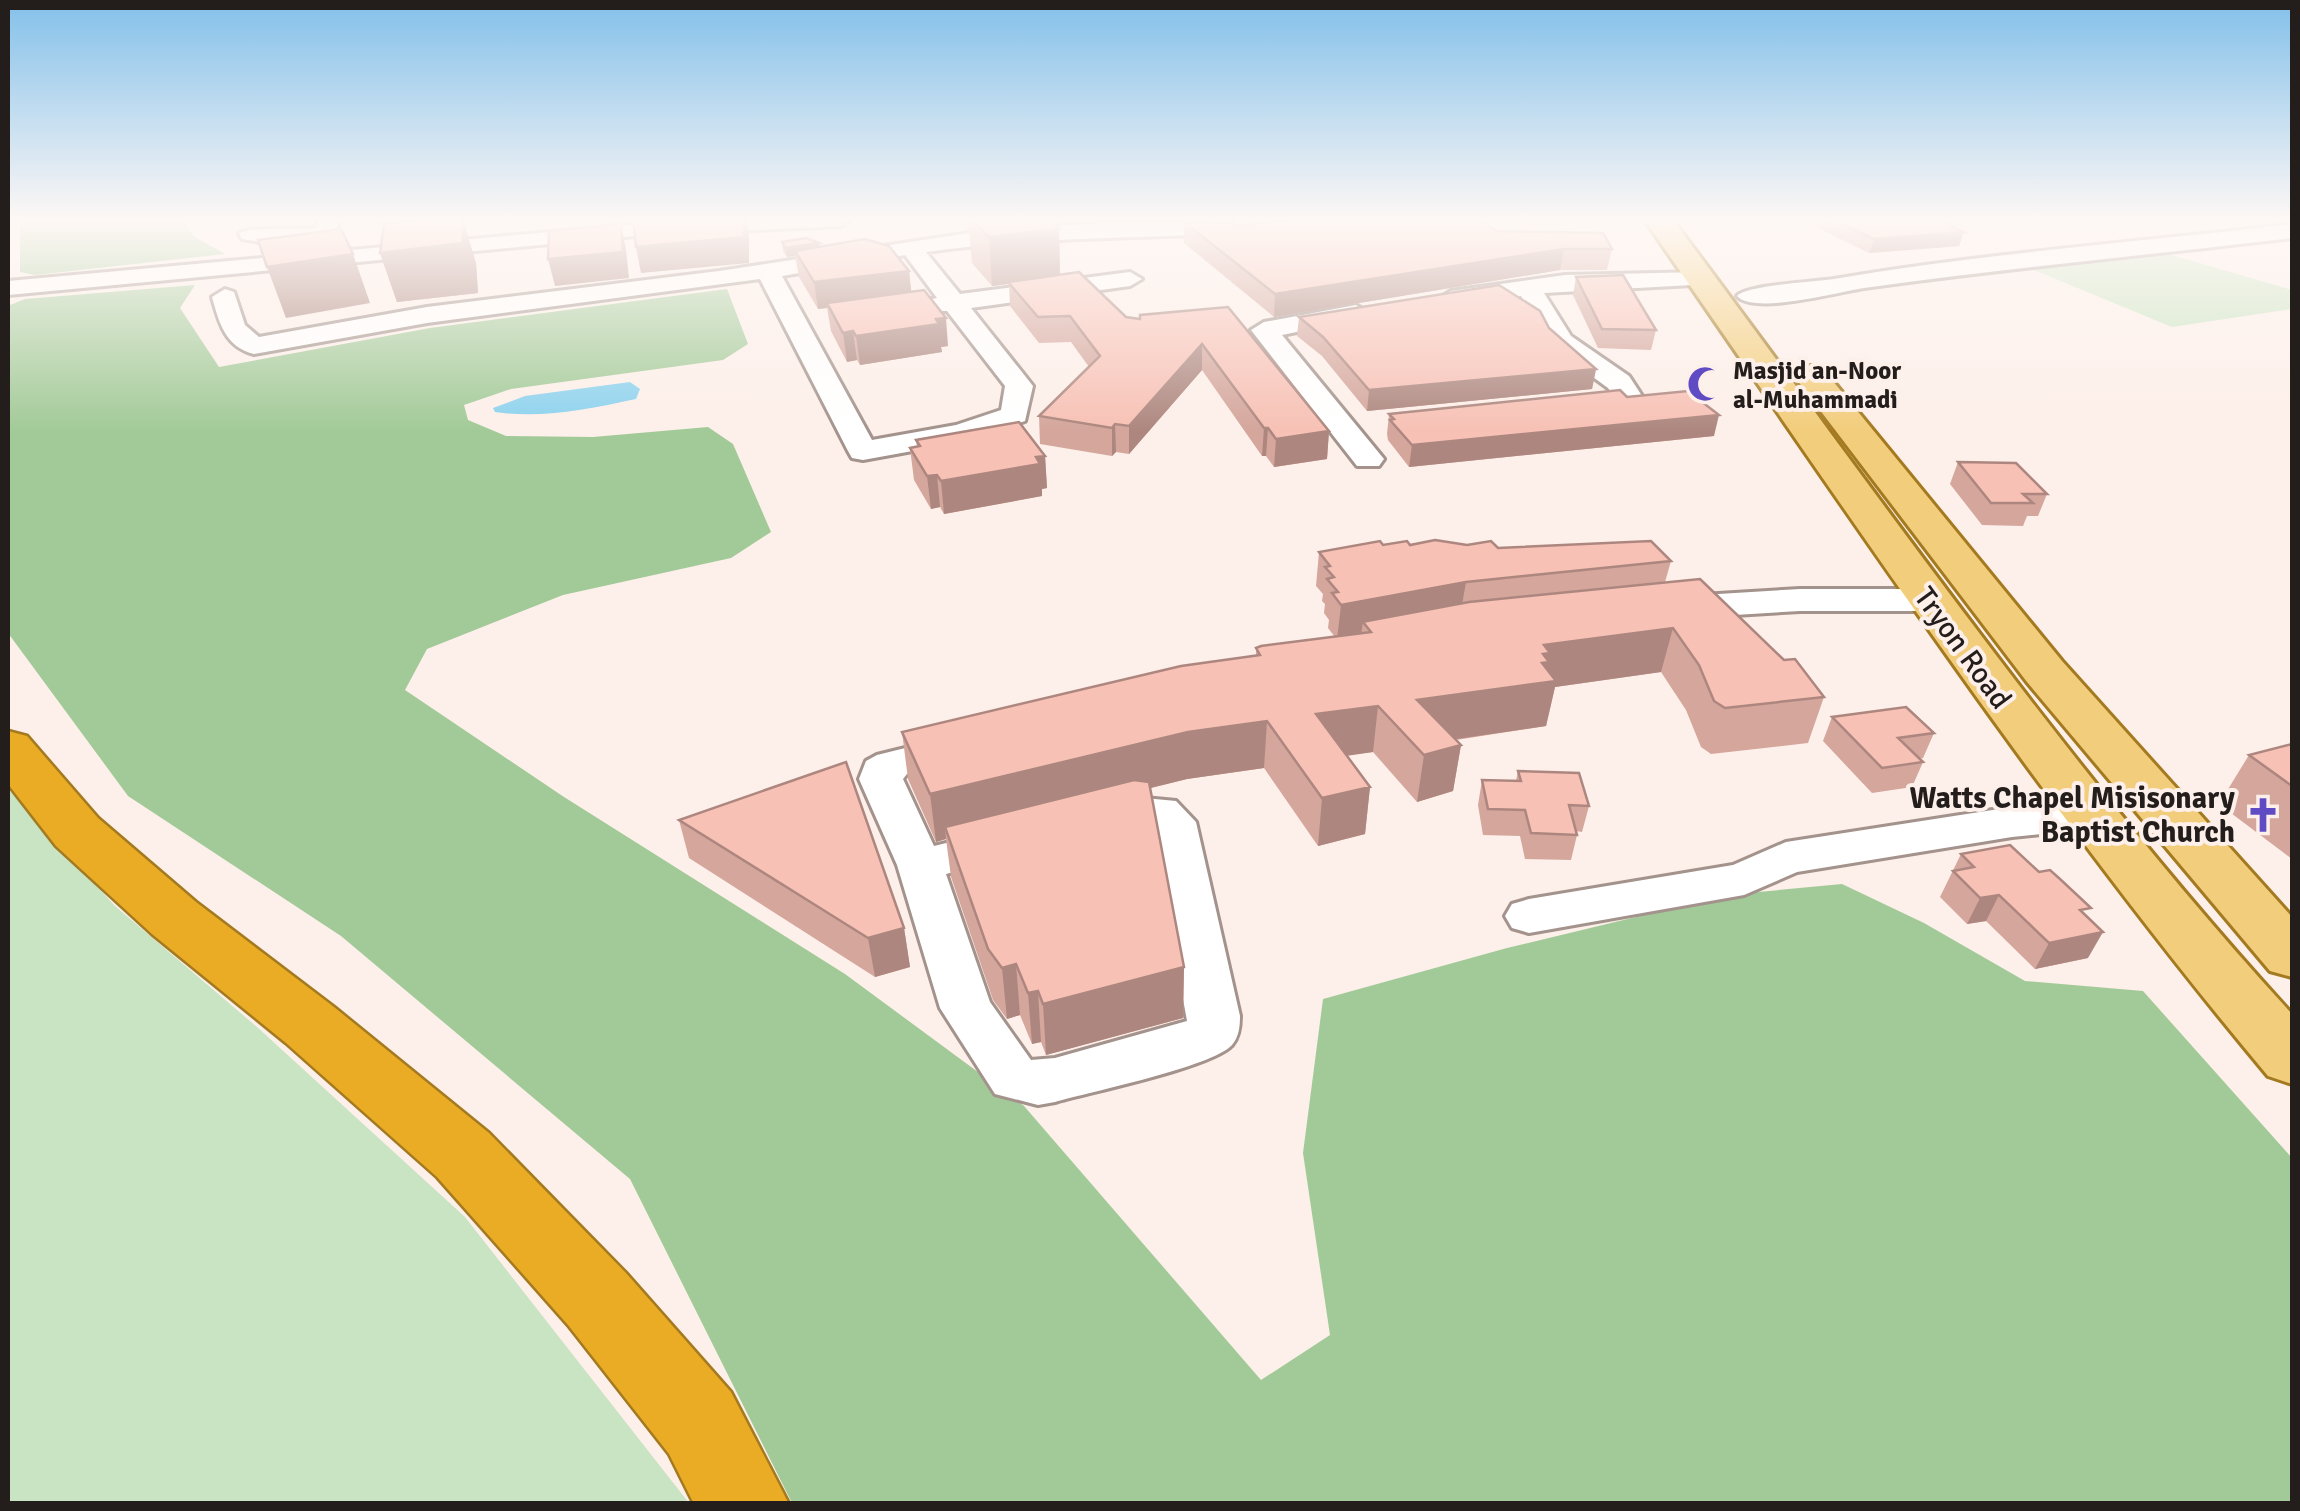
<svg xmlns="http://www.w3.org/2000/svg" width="2300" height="1511" font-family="Signika,sans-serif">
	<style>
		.green { fill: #c9e4c2 }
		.forest { fill: #a2ca98 }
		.water { fill: #8cd2ee }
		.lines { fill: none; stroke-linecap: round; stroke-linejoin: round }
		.minor-casing { stroke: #a3938c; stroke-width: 6 }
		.major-casing { stroke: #a47a21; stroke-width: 6 }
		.highway-casing { stroke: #a47a21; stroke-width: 5 }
		.minor { fill: #fff; fill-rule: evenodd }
		.major { fill: #f2cd7c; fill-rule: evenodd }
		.highway { fill: #e9ac24; fill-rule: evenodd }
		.wall { fill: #d4a69c }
		.shaded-wall { fill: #ad877f }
		.building { fill: #f7c1b5; stroke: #ad877f; stroke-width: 2.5 }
		.labels { text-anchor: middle; stroke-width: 8; stroke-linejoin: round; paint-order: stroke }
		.far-poi-label { font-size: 25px; font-weight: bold; fill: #231d1b; stroke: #fdefe9; text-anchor: start }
		.street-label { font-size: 30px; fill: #231d1b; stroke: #fdefe9 }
		.poi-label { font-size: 30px; font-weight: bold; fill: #231d1b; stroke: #fdefe9; text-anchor: end }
	</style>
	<rect width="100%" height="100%" fill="#fdefe9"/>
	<g class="green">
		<polygon points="2155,250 2292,290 2292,309 2172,327 2029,268"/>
		<polygon points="8,789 115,906 257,1027 465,1217 689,1503 8,1503"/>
	</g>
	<g class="forest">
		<polygon points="20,219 180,219 195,237 225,254 35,275 20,272"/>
		<polygon points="195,285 180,308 219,367 430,328 727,289 748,344 723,360 511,389 464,405 468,420 506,436 593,437 708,427 733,444 771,532 731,558 563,595 427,649 405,690 564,797 845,974 1024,1106 1261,1380 1330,1335 1303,1153 1323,999 1507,948 1727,895 1842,884 1924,923 2025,981 2143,991 2292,1158 2292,1503 792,1503 630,1179 341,936 128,796 8,633 10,305 25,299"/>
	</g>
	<path class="water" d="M630 382 640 389 636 399C589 409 542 419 495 412L493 408 525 396Z"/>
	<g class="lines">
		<defs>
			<g id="minor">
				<path d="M319 219H341L332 239 279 245 242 239 239 234C248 226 297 230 315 228Z"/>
				<polygon points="693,219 852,219 841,226 645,235 8,295 8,281"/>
				<path d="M1356 219C1341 233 1302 230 1281 231 1163 239 1045 235 926 252L960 294 1130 272 1142 279 1130 286 971 308 1033 386 1025 421 962 442 863 460 852 458 848 451 760 279 427 323 254 354C225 347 219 322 212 297L225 289 234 292 245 325 259 337 427 307 719 271 982 231 1101 223ZM905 255 937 298 922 301 918 306 922 311H947L1005 386 1001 410 956 425 872 440 782 276Z"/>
				<path d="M2292 224V238C2150 255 2006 268 1864 288 1838 292 1754 315 1737 296 1747 285 1814 282 1834 279 1985 253 2140 242 2292 224Z"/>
				<polygon points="1702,272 1714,279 1711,284 1544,293 1571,336 1629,376 1644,399 1640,405 1620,405 1608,388 1552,347 1521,296 1451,307 1438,299 1451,291 1565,275"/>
				<polygon points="1356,305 1369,313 1365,318 1282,335 1384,459 1379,466 1357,466 1251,330 1264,322"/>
				<polygon points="1800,589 1928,589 1941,592 1946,600 1941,608 1928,611 1800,611 1669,619 1656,616 1651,608 1656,600 1669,597"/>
				<path d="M962 734 977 738 983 747 977 756 907 774 903 779 934 846 1003 829 1019 833 1026 844 1019 855 946 874 990 1002 1031 1060 1055 1058 1187 1021 1152 828C1127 821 1105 838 1080 831L1074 821 1080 811 1134 797 1176 801 1196 822 1240 1016C1240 1026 1239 1037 1232 1045 1212 1067 1089 1092 1055 1102L1038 1105 995 1094 940 1008 897 865 859 779 866 761 877 755Z"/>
				<polygon points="2091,802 2107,807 2113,817 2107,827 2012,837 1797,872 1744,895 1529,933 1512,928 1505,916 1512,904 1529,899 1733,865 1786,842 2012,807"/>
			</g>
			<g id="major">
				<path d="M1644 219H1672C1874 488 2065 766 2292 1014V1084L2268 1076C2041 805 1846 510 1644 219Z"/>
				<polygon points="1811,366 1823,369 2062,661 2292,917 2292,977 2270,971 2027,682 1794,376 1799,369"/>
			</g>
			<polygon id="highway" points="8,731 27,736 98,818 196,902 334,1007 489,1133 626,1273 731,1392 789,1504 694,1504 669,1454 568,1325 437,1177 286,1043 152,934 56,846 8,784"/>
		</defs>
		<use href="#minor" class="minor-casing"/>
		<use href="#major" class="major-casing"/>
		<use href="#highway" class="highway-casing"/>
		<use href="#minor" class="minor"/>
		<use href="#major" class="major"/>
		<use href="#highway" class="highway"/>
	</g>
	<g class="wall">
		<polygon points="343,219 402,219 394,223 476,263 478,293 397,302 380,253 383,225 344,221"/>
		<polygon points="968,219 1048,219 1059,229 1060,275 1126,317 1140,319 1228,307 1329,431 1327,459 1274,467 1266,456 1262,456 1202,370 1129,454 1116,452 1112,456 1040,444 1039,416 1089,367 1071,342 1039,343 1010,306 1009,284 992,286 972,263"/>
		<polygon points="1818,219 1937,219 1959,246 1869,253 1816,227"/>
		<polygon points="1184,222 1235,226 1497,231 1612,249 1607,270 1560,270 1274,317 1184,243"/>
		<polygon points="782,242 819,243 819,247 909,271 911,292 948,346 941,347 942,352 860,365 857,360 847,362 831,331 827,308 818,309 799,277 795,256 787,257 783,251"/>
		<polygon points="1576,277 1656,330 1651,350 1598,348 1573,295"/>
		<polygon points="1299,317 1549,328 1596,369 1592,389 1367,411 1322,356 1297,336"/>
		<polygon points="1627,397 1714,436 1409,467 1388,440 1387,434 1389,414"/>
		<polygon points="916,440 1045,456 1047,488 1042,489 1042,496 944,514 940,507 931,509 914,480 910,448 917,447"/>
		<polygon points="1958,462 2047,494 2038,516 2027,516 2023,526 1982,525 1950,484"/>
		<polygon points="1383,545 1467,545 1671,561 1665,582 1784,660 1824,697 1808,743 1711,754 1701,747 1686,710 1661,672 1555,687 1546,726 1456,740 1461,745 1453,791 1417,802 1373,752 1347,755 1370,787 1365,834 1318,846 1264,768 1187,779 1150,788 1184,967 1183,1018 1046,1055 1041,1042 1032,1044 1020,1015 1007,1019 993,1000 951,877 946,839 936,842 908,779 902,732 1256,656 1256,648 1335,637 1328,628 1329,620 1324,613 1325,604 1322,601 1323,594 1316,586 1319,552"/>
		<polygon points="1832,717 1934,733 1923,758 1919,759 1923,762 1912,787 1872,793 1823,741"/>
		<polygon points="2292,744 2292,859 2219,804 2249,755"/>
		<polygon points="1518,771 1589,806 1582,832 1576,831 1577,835 1571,860 1525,859 1520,836 1483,835 1478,805 1482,780 1516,781"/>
		<polygon points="679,820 904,928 910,967 875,977 689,858"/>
		<polygon points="1961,854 2086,916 2088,958 2035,969 1986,921 1967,924 1940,897"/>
	</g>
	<g class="shaded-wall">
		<polygon points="385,219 402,219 387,226"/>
		<polygon points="463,219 476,263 478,293 397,302 380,253"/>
		<polygon points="747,219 749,234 749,263 641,273 636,247"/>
		<polygon points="621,224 626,250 629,278 555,286 548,259"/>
		<polygon points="1059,229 1060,277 992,286 989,237"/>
		<polygon points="1964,232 1959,246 1869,253 1874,239"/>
		<polygon points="819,243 820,252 795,251 795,256 787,257 785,248"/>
		<polygon points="1564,249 1560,270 1274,317 1275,294"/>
		<polygon points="353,254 370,303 286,318 267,267"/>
		<polygon points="909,271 912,297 827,303 827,308 818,309 814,282"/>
		<polygon points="946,318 948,346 941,347 942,352 860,365 856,336"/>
		<polygon points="853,331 857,360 847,362 843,333"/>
		<polygon points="1202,344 1202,370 1129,454 1129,426"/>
		<polygon points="1596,369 1592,389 1367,411 1369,390"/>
		<polygon points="1719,415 1714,436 1409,467 1412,445"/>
		<polygon points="1115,424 1116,452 1112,456 1112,428"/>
		<polygon points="1264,428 1268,428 1266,456 1262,456"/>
		<polygon points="1329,431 1327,459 1274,467 1276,439"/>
		<polygon points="1045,456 1047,488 1042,489 1042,496 944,514 941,481"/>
		<polygon points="937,475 940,507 931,509 927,476"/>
		<polygon points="1466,582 1460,616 1363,622 1361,635 1337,640 1341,605"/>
		<polygon points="1673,628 1661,672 1555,687 1546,726 1415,745 1417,700 1544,645"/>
		<polygon points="1378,706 1373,752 1312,761 1316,714"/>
		<polygon points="1267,721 1264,768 1187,779 949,838 945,827 946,839 936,842 930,794 1188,732"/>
		<polygon points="1461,745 1453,791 1417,802 1424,755"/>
		<polygon points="1370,787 1365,834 1318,846 1322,798"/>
		<polygon points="1999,895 1986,921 1967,924 1980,898"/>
		<polygon points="904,928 910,967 875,977 868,938"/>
		<polygon points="2103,932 2088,958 2035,969 2049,943"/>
		<polygon points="1016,964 1020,1015 1007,1019 1002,968"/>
		<polygon points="1184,967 1183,1018 1046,1055 1043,1004"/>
		<polygon points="1038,991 1041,1042 1032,1044 1028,993"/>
	</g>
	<g class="building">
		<polygon points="429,219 462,219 463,243 380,253 384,224"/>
		<polygon points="633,219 745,219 744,237 636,247"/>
		<polygon points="971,219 1048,219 1059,229 989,237"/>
		<polygon points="1299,219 1477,219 1497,231 1603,233 1612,249 1564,249 1275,294 1184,222 1235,223 1235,226"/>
		<polygon points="1832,219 1937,219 1964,232 1874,239"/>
		<polygon points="621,224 623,252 548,259 549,231"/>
		<polygon points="341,229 353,254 267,267 258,240"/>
		<polygon points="806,238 819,243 785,248 782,242"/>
		<polygon points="865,239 889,246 909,271 814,282 795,251"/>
		<polygon points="1079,272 1126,317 1140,319 1140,315 1228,307 1329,431 1276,439 1268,428 1264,428 1202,344 1129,426 1115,424 1112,428 1039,416 1100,356 1070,316 1038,317 1008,282"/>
		<polygon points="1623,275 1656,330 1602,329 1576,277"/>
		<polygon points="1499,285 1540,311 1549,328 1596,369 1369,390 1323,337 1299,317"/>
		<polygon points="924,290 946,318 936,319 939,324 856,336 853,331 843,333 827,303"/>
		<polygon points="1620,390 1627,397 1688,391 1719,415 1412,445 1390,420 1394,419 1389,414"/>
		<polygon points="1019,422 1045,456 1036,457 1040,464 941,481 937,475 927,476 910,448 920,446 916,440"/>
		<polygon points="1958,462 2016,463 2047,494 2023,494 2033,503 1991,503"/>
		<polygon points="1435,540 1467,545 1491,541 1498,548 1651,541 1671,561 1466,582 1341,605 1332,593 1338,592 1327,579 1334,577 1325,567 1330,566 1319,552 1380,541 1383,545 1407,541 1410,545"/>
		<polygon points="1700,579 1784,660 1795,659 1824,697 1725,708 1714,701 1699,665 1673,628 1544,645 1550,653 1543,654 1549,662 1542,663 1556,681 1417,700 1461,745 1424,755 1378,706 1316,714 1370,787 1322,798 1267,721 1188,732 930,794 902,732 1181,666 1260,655 1256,648 1261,646 1371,632 1363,622 1367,621 1469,602"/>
		<polygon points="1906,707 1934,733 1898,738 1923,762 1882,768 1832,717"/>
		<polygon points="2292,744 2292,786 2249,755"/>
		<polygon points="846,762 904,928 868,938 679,820"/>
		<polygon points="1518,771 1579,773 1589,806 1569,805 1577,835 1531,833 1525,810 1488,809 1482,780 1521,781"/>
		<polygon points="1134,780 1149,782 1184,967 1043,1004 1038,991 1028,993 1016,964 1002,968 988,949 945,827"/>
		<polygon points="2010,845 2039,872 2050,870 2060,879 2091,908 2080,910 2103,932 2049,943 1999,895 1980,898 1953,871 1974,867 1961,854"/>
	</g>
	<linearGradient id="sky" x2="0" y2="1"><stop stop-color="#83c0ea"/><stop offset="0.51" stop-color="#fef8f5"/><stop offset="1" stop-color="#fef8f5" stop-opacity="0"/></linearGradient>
	<rect width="2300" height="431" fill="url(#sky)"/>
	<defs>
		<symbol id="mosque-bare" viewBox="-9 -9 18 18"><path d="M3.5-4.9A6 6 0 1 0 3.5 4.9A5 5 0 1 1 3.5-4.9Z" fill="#5f4cc4" stroke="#fdefe9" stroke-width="2.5" paint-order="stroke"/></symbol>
		<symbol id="church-bare" viewBox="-9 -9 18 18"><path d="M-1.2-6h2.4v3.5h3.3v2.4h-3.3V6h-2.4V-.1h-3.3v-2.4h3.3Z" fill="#5f4cc4" stroke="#fdefe9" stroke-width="2.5" paint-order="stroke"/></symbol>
	</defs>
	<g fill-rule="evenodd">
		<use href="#mosque-bare" x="1680" y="359" width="50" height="50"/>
		<use href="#church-bare" x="2238" y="790" width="50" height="50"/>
	</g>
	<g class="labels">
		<g class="far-poi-label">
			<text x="1733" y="379">Masjid an-Noor<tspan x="1733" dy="29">al-Muhammadi</tspan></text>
		</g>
		<g class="street-label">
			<text transform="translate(1963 648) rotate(54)" y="10">Tryon Road</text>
		</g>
		<g class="poi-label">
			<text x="2235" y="808">Watts Chapel Misisonary<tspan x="2235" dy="34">Baptist Church</tspan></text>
		</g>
	</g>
	<rect width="2300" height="1511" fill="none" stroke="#231d1b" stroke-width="20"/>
</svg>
